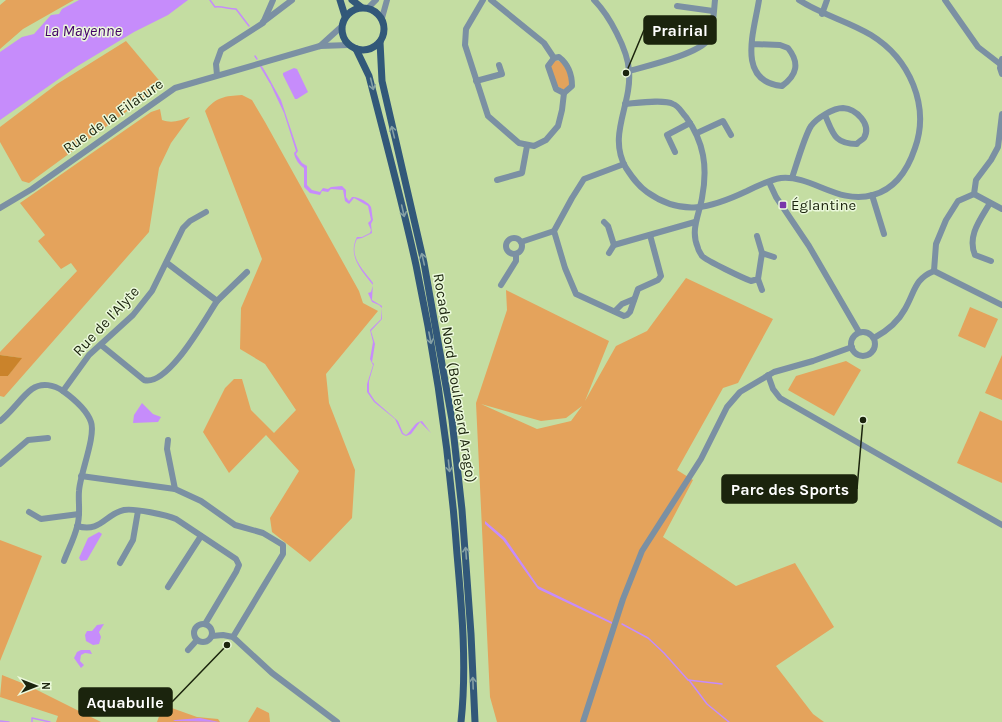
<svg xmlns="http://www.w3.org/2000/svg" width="1002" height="722" font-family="Karla,sans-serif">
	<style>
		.green { fill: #e4a35c; fill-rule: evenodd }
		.forest { fill: #ca832b }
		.water { fill: #c68cfb }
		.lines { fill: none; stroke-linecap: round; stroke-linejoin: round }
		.stream { stroke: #c68cfb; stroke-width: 1.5 }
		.minor { stroke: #7b90a3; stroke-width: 6 }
		.major { stroke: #325879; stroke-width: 7 }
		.oneway { stroke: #85a0a5 }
		.poi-dot { fill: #7836aa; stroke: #ebf9db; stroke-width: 1.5 }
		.labels { text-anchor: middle; stroke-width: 3; stroke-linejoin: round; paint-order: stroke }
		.street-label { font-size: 15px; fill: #1b240d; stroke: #ebf9db }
		.poi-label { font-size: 15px; fill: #1b240d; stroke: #ebf9db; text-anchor: start }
		.water-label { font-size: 16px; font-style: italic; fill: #420067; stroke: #ebf9db }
		.leader { fill: none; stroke: #1b240d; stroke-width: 1.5 }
		.callout-dot { fill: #1b240d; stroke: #ebf9db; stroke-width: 1.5 }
		.callout { fill: #1b240d; stroke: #1b240d; stroke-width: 1.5 }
		.callout-label { font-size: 16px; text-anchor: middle; font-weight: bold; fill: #fff }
	</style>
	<rect width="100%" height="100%" fill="#c4dda2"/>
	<g class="green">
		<polygon points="6,0 74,0 23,29 0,49 0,5"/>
		<polygon points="126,41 163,85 29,183 22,181 0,142 0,127 57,84"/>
		<polygon points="555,60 565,63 570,82 568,88 564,90 555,85 550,66"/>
		<path d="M242 95 252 100 265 122 359 291 363 303 378 311 326 374 329 403 355 470 352 518 310 562 272 532 270 518 299 471 266 435 229 473 203 432 225 388 234 379H242L251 410 274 433 296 410 265 364 240 349 241 308 262 259 205 111C216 97 225 96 242 95Z"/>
		<path d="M160 109 162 120C173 124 180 120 190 117L171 143 159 168 149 232 4 397 0 396V376H8L21 358 0 355V352L77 271 71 263 61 269 38 241 45 235 20 203 151 112Z"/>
		<path d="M686 278 773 319 738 383 723 388 677 470 693 480 663 537 736 586 795 563 834 627 776 666 813 714 824 722H497L490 697 476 403 507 310 506 290 609 341 585 401 616 346 647 331ZM481 404 541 421 566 418 582 406 571 421 537 429Z"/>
		<polygon points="970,307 998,319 985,348 958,336"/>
		<polygon points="1002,355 1002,400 985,393"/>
		<polygon points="846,361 861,370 834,416 788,390 796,376"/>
		<polygon points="980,411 1002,421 1002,483 957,463"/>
		<polygon points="0,540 42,556 0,661"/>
		<polygon points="2,675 27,685 101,722 56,722 58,716 0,697"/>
		<polygon points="169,707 197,717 218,719 220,722 157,722 161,711"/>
		<polygon points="257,707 269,713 270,722 248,722"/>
	</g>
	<polygon class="forest" points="0,355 22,358 8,376 0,376"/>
	<g class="water">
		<polygon points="79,0 188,0 168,15 134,32 76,67 0,120 0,52 22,37 34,34 51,15 59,14 62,9"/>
		<path d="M261 64 281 100 298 151 296 154 302 163 307 166V185L312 190 320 192 323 188 328 189 331 187 342 186 346 190V197L349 201 352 197C357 196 369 202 371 207 372 211 372 216 373 220L371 224 372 233 362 238 357 239C348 257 364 270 373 283L372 300 382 306V319L371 331 375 344 372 362 374 364 369 381V392L375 401 398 421 403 433 406 435C412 431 414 422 422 421L431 433 420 422 411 434 406 436 402 434 395 419 374 402 367 392V384L373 365 370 359 373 342 370 330 381 319 382 308 379 305 372 302 368 293 371 292 373 285C362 271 347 256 357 237H362L370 233 371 230 368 223 371 220 368 206 354 198 349 204 345 201 343 190 331 189 328 192 322 191 320 195 310 193 304 187V168C299 165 295 159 294 153L296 151 284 113Z"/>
		<polygon points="294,68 297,69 308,92 297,99 295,99 283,75 283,73"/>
		<polygon points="142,403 153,414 161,417 158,422 133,423 134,415"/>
		<polygon points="485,521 505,538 538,586 612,622 612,624 538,589 503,540 485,524"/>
		<polygon points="99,532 102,534 87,560 81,561 79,558 88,538"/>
		<polygon points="104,624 99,632 101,637 99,644 93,645 86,641 85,635 87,631 92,631 97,625"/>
		<polygon points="81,650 90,650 92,654 85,653 81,655 80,661 84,665 81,668 74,658 77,652"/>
		<polygon points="200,718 219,722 173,721 175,720"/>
	</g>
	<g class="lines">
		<g class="stream">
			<path d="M210 0 215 7C222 6 229 9 236 9L249 26"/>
			<polyline points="255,56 257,59"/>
			<polyline points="260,65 270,82"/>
			<polyline points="622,624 648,638 664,653 688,680 722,684"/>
			<polyline points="689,680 707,704 729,722"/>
			<polyline points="0,721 9,722"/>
			<polyline points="32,722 32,718 50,722"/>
		</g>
		<g class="minor">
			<polyline points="483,0 466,29 465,45 488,116 519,143 534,146 546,140 558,126 562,110 564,93"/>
			<polyline points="491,0 544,43 554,58"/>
			<path d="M594 0C609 15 628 50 629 71 632 105 607 135 626 168 632 177 638 186 647 192 682 217 711 208 747 191 757 186 769 180 781 178 812 175 838 205 873 195 895 189 908 169 915 148 930 106 910 59 871 35 848 21 822 15 799 0"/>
			<polyline points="945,0 978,47 1000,64"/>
			<polyline points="677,6 713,11"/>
			<polyline points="368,8 376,0"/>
			<polyline points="822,14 827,0"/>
			<polyline points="382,18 387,0"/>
			<polyline points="263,22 292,0"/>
			<path d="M753 44 780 45 788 48C800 63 797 75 782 86 736 81 754 32 759 0"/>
			<polyline points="320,46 341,27"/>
			<path d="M559 57C568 64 572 75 572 86L564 93 556 89 548 66 554 58Z"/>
			<polyline points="1002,59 1000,68 1002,74"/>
			<path d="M629 71C647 66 699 54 709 39 713 33 714 9 715 0"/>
			<polyline points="217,75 216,64 221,50 263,23 273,0"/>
			<polyline points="476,81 502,74 499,65"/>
			<path d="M625 104C637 103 664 99 673 104 679 106 682 113 686 117 704 142 708 167 702 198 699 215 690 231 698 248 698 250 701 254 702 256 707 261 743 278 751 281L758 279 762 253 774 257"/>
			<polyline points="697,133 723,121 731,135"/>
			<polyline points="675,152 667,135 690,123"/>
			<polyline points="624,164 584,179 572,198 554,231 565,268 576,294 624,316 627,315 630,312 638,289 658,280 661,276 650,235"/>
			<path d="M792 178C796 166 805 135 811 126 817 118 833 108 843 108 856 109 872 124 864 138 862 140 858 142 857 144 834 144 833 133 825 115"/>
			<polyline points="497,180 522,173 527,146"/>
			<polyline points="769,182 776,197 809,246 859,332"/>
			<polyline points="974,194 1002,209"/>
			<polyline points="872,195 884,234"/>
			<path d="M990 203C980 220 967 236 975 255L991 261"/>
			<polyline points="0,208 32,189 175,88 320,46 349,45"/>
			<polyline points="604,222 608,226 614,245 695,222"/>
			<polyline points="757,236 762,253"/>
			<circle cx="514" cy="246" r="8"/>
			<polyline points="521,242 554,231"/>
			<polyline points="609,253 614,245"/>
			<polyline points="934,271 936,244 946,220 958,201 974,194 976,180 991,160 998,147 1002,114"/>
			<polyline points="934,271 1002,305"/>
			<polyline points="758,279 762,290"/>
			<polyline points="501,285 516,261 516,254"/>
			<polyline points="217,301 247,272"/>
			<polyline points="615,311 622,304 634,299"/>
			<circle cx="863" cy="344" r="12"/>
			<path d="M874 338C887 331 898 322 905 309 915 292 914 279 934 271"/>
			<path d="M101 345 144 380C168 387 205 319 217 301L167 263"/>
			<polyline points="768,375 773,389 780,398 1002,525"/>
			<polyline points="63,391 89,355 133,315 152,291 183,228 190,221 206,212"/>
			<path d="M0 421C12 412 21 397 32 389 42 382 54 385 63 391 74 399 87 410 91 422 96 436 80 474 79 491 78 503 81 515 77 527 74 539 68 550 64 561"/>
			<polyline points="168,440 167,449 175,489"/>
			<polyline points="0,464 28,440 48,438"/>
			<polyline points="81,476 175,489 201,501 235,525 263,533 283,545 283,554 233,637"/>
			<polyline points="29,512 41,519 79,514"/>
			<path d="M77 526C101 533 105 514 124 510 134 508 167 515 176 519L236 559 239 565 236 572 205 624"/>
			<polyline points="120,563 133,540 138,511"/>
			<polyline points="168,587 201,536"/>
			<circle cx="203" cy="633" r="9"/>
			<polyline points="212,636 223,635 233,637 272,673 337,722"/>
			<polyline points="188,650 197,640"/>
			<polyline points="583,722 623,599 642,551 701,459 727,407 740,392 774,372 813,361 852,347"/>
		</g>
		<g class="major">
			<polyline points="340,0 345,16"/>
			<polyline points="352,0 361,7"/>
			<circle cx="363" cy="29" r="21"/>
			<polyline points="380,42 382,81 424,263 452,420 462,510 471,634 475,722"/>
			<path d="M356 49 369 76C385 139 402 201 416 265 436 360 450 457 457 554 462 610 467 667 461 722"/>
		</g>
	</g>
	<defs><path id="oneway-shaft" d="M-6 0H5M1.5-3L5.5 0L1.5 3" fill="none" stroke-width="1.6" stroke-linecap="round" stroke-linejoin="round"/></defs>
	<g class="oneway">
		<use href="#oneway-shaft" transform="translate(372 84) rotate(76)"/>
		<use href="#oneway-shaft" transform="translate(393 132) rotate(-104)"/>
		<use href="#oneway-shaft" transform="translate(403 211) rotate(77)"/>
		<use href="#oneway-shaft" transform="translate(423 259) rotate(-103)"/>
		<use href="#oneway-shaft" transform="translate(430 338) rotate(79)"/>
		<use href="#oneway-shaft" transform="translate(449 466) rotate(84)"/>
		<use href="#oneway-shaft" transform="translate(466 553) rotate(-94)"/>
		<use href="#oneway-shaft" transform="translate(473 683) rotate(-92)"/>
	</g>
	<rect class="poi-dot" x="779" y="201" width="8" height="8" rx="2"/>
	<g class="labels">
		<g class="street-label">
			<text transform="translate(113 116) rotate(-35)" y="5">Rue de la Filature</text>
			<text transform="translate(106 321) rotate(-47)" y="5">Rue de l'Alyte</text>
			<text transform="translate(455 378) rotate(81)" y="5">Rocade Nord (Boulevard Arago)</text>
		</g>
		<g class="poi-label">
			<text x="791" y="210">Églantine</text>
		</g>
		<g class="water-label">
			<text x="83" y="36">La Mayenne</text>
		</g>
	</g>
	<path class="leader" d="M626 73L644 30M863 420L857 489M227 645L172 702"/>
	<g class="callout-dot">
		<circle cx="626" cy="73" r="4"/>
		<circle cx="863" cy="420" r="4"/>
		<circle cx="227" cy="645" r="4"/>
	</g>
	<g class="callout">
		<rect x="644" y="16" width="72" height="28" rx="4"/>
		<rect x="722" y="475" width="135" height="28" rx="4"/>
		<rect x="79" y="688" width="93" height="28" rx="4"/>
	</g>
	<g class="callout-label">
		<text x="680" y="36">Prairial</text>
		<text x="790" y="495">Parc des Sports</text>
		<text x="125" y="708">Aquabulle</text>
	</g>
	<g transform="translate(36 686) rotate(90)" stroke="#ebf9db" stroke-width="3" paint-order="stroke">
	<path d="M0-3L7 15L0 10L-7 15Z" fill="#1b240d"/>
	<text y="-6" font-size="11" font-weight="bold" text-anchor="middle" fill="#1b240d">N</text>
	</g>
</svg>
